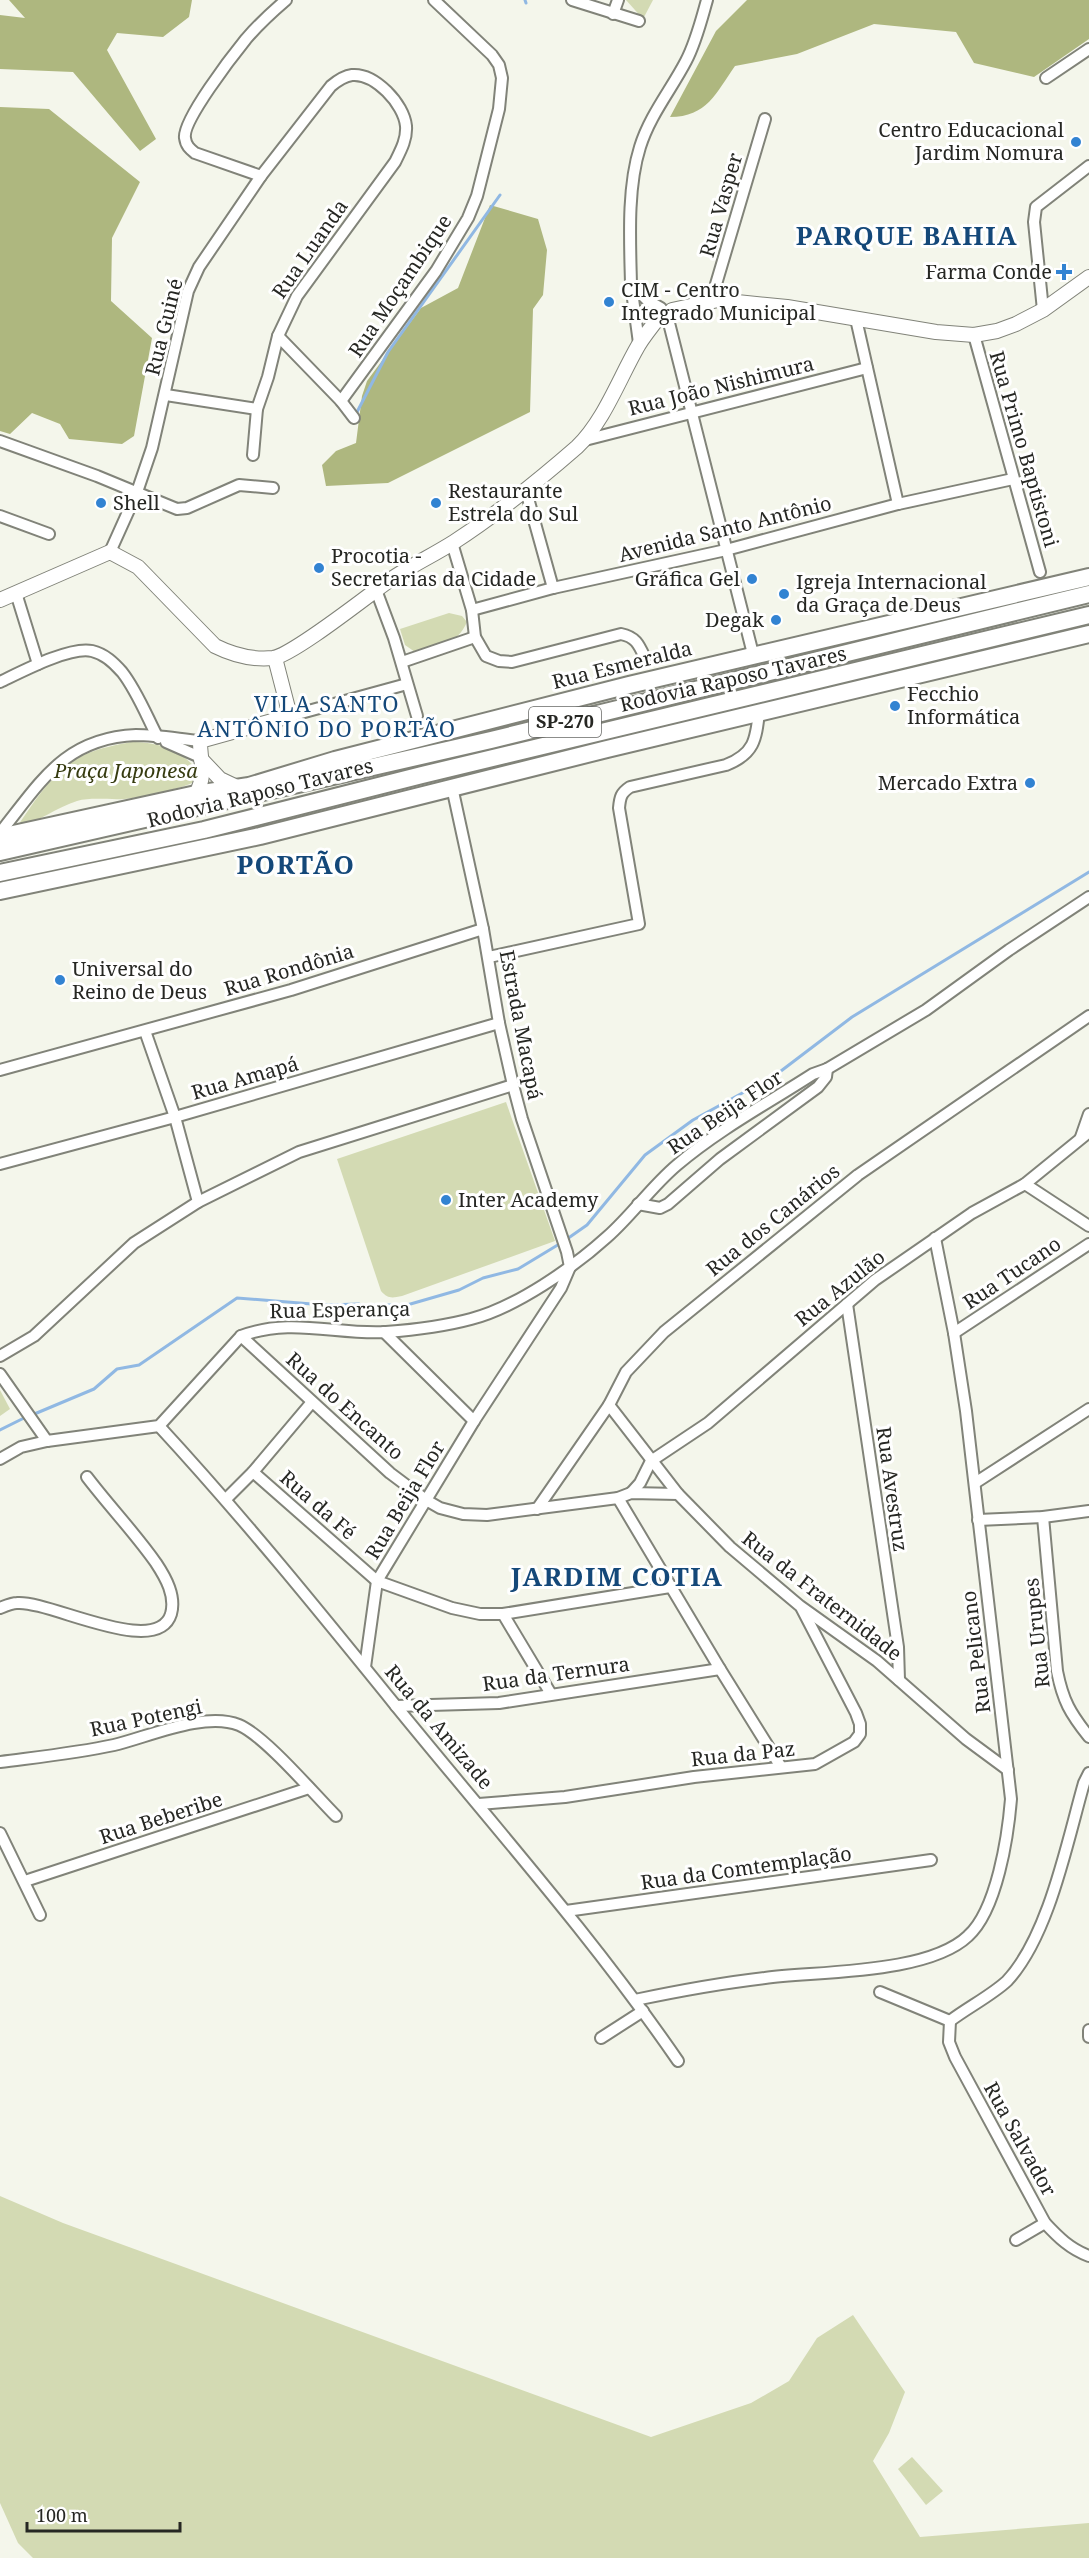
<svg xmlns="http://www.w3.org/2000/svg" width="1089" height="2558" font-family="'Noto Serif',serif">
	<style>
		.green { fill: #d3dab3 }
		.forest { fill: #aeb77f }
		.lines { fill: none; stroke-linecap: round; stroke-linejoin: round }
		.stream { stroke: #90b8e3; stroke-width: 3 }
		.minor-casing { stroke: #818379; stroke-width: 14 }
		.major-casing { stroke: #818379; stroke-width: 16 }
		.highway-casing { stroke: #818379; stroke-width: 20 }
		.minor { stroke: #fff; stroke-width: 10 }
		.major { stroke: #fff; stroke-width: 14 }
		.highway { stroke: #fff; stroke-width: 16 }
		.poi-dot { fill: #3283d2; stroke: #fff; stroke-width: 2 }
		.labels { text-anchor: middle; stroke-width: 6; stroke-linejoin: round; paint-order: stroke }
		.shield { fill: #fff; stroke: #676865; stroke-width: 1.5 }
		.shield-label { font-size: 18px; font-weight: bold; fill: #262723 }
		.poi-label { font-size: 20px; fill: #262723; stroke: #fff; text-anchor: start }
		.street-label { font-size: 20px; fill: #262723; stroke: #fff }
		.park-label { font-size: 20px; font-style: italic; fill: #363b10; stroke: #fff }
		.quarter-label { font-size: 22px; letter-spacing: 1.5px; fill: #144879; stroke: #fff }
		.district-label { font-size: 26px; font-weight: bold; letter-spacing: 1.5px; fill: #144879; stroke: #fff }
	</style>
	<rect width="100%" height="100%" fill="#f4f6eb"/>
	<g class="green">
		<polygon points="626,0 653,0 643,19"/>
		<path d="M449 613 462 616 467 622C457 645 437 648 415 652L405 645 400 629Z"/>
		<path d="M131 742C156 742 183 749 198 772L196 781C185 788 139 798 124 799 110 800 91 797 77 801 57 807 39 822 17 827 36 799 54 769 86 754 100 748 116 745 131 742Z"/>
		<path d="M506 1102 555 1241 402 1296C392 1298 388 1299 381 1291L337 1159Z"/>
		<polygon points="0,1390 10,1409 0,1416"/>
		<polygon points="0,2196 63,2223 651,2437 751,2403 789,2381 817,2338 853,2315 905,2392 889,2433 873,2461 920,2537 1089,2523 1089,2558 33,2558 18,2543 0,2503"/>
		<polygon points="912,2457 943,2491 926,2505 898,2469"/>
	</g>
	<g class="forest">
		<polygon points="9,0 192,0 189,17 163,37 117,33 107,50 156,139 140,151 73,72 0,69 0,15 25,18"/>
		<path d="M747 0H1089V39L1034 77 974 63 956 32 874 24 797 54 735 66C716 93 707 117 670 117L716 31Z"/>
		<polygon points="0,107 49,109 140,182 112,238 111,301 152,338 134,436 122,444 69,439 60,424 32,413 10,434 0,431"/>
		<polygon points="490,205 538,219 547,250 543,295 533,309 530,412 388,483 326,486 322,465 336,451 356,443 362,396 367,381 421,308 458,288"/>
	</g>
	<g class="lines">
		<g class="stream">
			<polyline points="525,0 526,3"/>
			<polyline points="356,414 388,352 500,195"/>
			<polyline points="567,1239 587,1225 645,1155 693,1120 777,1074 852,1017 1089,872"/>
			<polyline points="32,1415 94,1389 117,1369 139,1365 237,1298 324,1305 359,1304 366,1309 375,1305 407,1305 459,1290 483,1278 518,1269 561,1243"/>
			<polyline points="0,1430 26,1417"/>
		</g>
		<defs>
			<g id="minor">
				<polyline points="572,0 639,21"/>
				<polyline points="613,14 618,0"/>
				<polyline points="1046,78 1089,49"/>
				<path d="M261 176 195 153C190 149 186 146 185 138 182 121 233 55 246 39 258 25 272 12 286 0"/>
				<polyline points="631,284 639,343"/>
				<polyline points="711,301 765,119"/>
				<path d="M661 308 647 300 631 284C630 241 627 188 640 147 650 115 671 90 686 61 696 42 701 21 707 0"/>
				<polyline points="1043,310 1034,222 1036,207 1089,166"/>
				<polyline points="668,319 753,654"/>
				<polyline points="856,319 898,504"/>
				<polyline points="974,335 1040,572"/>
				<polyline points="278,336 341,401 354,418"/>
				<polyline points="166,395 257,409"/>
				<polyline points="341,401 436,271 468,218 477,196 499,109 502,78 499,65 492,55 434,0"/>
				<polyline points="585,440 867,368"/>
				<polyline points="0,441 97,476 177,509 187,508 239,485 273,488"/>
				<polyline points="526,491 553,588"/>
				<polyline points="0,516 49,534"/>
				<path d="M452 543 472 610 475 637 486 656 499 661 512 662 621 634C636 637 639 645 645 658"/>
				<path d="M110 552 137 492 152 448 188 291 199 267 261 176 331 86C337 81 344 76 352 75 375 73 404 104 406 126 407 139 401 150 395 162L297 296 278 336 268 377 257 409 253 455"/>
				<polyline points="376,590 394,638 417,716"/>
				<polyline points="16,593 38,664"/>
				<polyline points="472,610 553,588 726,550 898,504 1013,479"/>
				<polyline points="402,662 475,637"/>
				<path d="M0 682C21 672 70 646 92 651 105 654 114 663 122 672 137 691 147 717 158 738"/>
				<polyline points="290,716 407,684"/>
				<polyline points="166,742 200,757"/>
				<path d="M3 829C42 780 66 738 136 735 157 735 179 739 200 741"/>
				<path d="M489 957 639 924 619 808C620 797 621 793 630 787L726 765C754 754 756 740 759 712"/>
				<polyline points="145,1031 175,1117 198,1202"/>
				<polyline points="0,1070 291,990 483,929"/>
				<polyline points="1081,1137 1089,1114"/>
				<polyline points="0,1164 175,1117 499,1023"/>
				<polyline points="1025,1184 1089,1226"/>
				<polyline points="638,1204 660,1208 668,1204 720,1159 818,1087 826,1077 827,1069"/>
				<polyline points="847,1304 898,1647 899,1680"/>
				<polyline points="384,1332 474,1421"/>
				<polyline points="954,1333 1089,1244"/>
				<polyline points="241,1336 390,1473 426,1500 440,1508 463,1514 487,1515 618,1498 631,1493 678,1494 730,1547 800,1606 877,1661 966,1739 1008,1770"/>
				<polyline points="0,1356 34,1336 134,1243 198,1202 299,1152 513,1085"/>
				<polyline points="0,1374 47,1441"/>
				<polyline points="609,1405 678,1494"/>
				<path d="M159 1426C242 1516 319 1611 396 1706 492 1824 592 1936 678 2061"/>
				<path d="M0 1459 21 1447 47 1441 159 1426 241 1336C291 1317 336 1335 386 1332 413 1330 445 1326 471 1319 515 1308 574 1267 607 1237 632 1215 651 1187 677 1165 718 1130 768 1103 813 1074L827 1069 926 1010 1009 950 1089 897"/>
				<polyline points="253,1472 377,1581 452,1608 480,1614 503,1614 670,1587"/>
				<polyline points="975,1483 1089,1409"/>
				<polyline points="631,1493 640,1483 651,1461 708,1423 875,1280 972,1213 1025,1184 1089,1132"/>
				<polyline points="618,1498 720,1669 781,1767"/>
				<polyline points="226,1499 253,1472 312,1402"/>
				<polyline points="537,1509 609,1405 626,1372 664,1332 858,1175 1089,1016"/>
				<path d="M1043 1517 1057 1671C1063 1701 1070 1713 1089 1737"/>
				<polyline points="978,1520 1043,1517 1089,1511"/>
				<path d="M0 1608C5 1606 12 1603 17 1603 49 1600 157 1659 171 1614 176 1596 166 1578 156 1563 135 1533 109 1506 87 1477"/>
				<polyline points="503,1614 551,1694"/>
				<polyline points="365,1667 377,1581 474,1421 561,1288 570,1267 567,1252 522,1119 513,1085 499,1023 483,929 452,787"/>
				<polyline points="396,1706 499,1703 720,1669"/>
				<path d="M0 1762C38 1757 77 1753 114 1745 148 1737 205 1711 239 1725 265 1736 314 1794 336 1816"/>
				<polyline points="479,1804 565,1797 694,1777 815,1764 854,1742 860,1734 860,1724 856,1713 802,1609"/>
				<polyline points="0,1833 40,1915"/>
				<polyline points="25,1881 309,1788"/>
				<polyline points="566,1911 931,1860"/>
				<polyline points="880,1992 950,2021"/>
				<path d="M635 2000C678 1991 721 1983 765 1978 819 1971 928 1974 968 1936 997 1910 1008 1836 1011 1799L966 1411 954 1333 935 1238"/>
				<path d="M950 2021C967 2008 992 1995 1007 1981 1049 1936 1067 1842 1084 1783L1089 1773"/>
				<path d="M950 2021 949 2042 955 2057 1045 2223C1058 2237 1070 2249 1089 2256"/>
				<polyline points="1089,2030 1089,2037"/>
				<polyline points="601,2038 643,2011"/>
				<polyline points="1016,2240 1045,2223"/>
			</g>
			<g id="major">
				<polyline points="672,310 718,300 787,307 936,332 974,335 997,331 1016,324 1043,310 1089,277"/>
				<path d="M0 600 110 552 138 567 215 646C233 655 253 660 273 658 293 655 366 597 387 582 408 567 432 556 454 542 497 514 538 481 577 447 604 421 619 379 638 346 644 336 652 326 660 316"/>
				<polyline points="201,759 220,779 239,788"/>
				<path d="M196 794C207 773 200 763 200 741L290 716 275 658"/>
			</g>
			<g id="highway">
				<polyline points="0,837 196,794 249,786 335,760 629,685 1089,577"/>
				<polyline points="0,852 491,740 1089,594"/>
				<polyline points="0,873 204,830 422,775 1089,615"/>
				<polyline points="0,891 260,836 607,749 1089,634"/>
			</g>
		</defs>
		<use href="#minor" class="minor-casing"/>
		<use href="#major" class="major-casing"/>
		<use href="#highway" class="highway-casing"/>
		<use href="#minor" class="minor"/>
		<use href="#major" class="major"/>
		<use href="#highway" class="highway"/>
	</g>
	<g class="poi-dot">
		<circle cx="1076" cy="142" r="6"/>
		<path d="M1061 263h6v6h6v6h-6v6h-6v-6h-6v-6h6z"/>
		<circle cx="609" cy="302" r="6"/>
		<circle cx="101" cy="503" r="6"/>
		<circle cx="436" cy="503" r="6"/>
		<circle cx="319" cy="568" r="6"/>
		<circle cx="752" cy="579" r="6"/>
		<circle cx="784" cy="594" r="6"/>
		<circle cx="776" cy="620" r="6"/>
		<circle cx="895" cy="706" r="6"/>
		<circle cx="1030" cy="783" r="6"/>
		<circle cx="60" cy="980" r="6"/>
		<circle cx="446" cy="1200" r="6"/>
	</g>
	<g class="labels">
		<rect class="shield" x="529" y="707" width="72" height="30" rx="4.5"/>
		<g class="shield-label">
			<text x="565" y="728">SP-270</text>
		</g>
		<g class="poi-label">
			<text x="1064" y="137" text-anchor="end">Centro Educacional<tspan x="1064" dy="23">Jardim Nomura</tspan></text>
			<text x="1052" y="279" text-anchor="end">Farma Conde</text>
			<text x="621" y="297">CIM - Centro<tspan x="621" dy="23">Integrado Municipal</tspan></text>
			<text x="448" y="498">Restaurante<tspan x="448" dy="23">Estrela do Sul</tspan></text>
			<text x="113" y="510">Shell</text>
			<text x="331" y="563">Procotia -<tspan x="331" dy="23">Secretarias da Cidade</tspan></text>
			<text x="740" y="586" text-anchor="end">Gráfica Gel</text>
			<text x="796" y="589">Igreja Internacional<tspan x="796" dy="23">da Graça de Deus</tspan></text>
			<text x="764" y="627" text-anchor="end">Degak</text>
			<text x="907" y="701">Fecchio<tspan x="907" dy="23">Informática</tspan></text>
			<text x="1018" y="790" text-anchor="end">Mercado Extra</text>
			<text x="72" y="976">Universal do<tspan x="72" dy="23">Reino de Deus</tspan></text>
			<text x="458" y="1207">Inter Academy</text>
		</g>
		<g class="street-label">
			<text transform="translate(721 205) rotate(-74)" y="7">Rua Vasper</text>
			<text transform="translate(310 249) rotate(-55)" y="7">Rua Luanda</text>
			<text transform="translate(400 286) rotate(-56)" y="7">Rua Moçambique</text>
			<text transform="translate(164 327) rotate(-76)" y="7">Rua Guiné</text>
			<text transform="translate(721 386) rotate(-14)" y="7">Rua João Nishimura</text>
			<text transform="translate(1024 449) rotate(74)" y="7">Rua Primo Baptistoni</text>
			<text transform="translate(725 529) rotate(-14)" y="7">Avenida Santo Antônio</text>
			<text transform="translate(622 665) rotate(-14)" y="7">Rua Esmeralda</text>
			<text transform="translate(733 679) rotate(-13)" y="7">Rodovia Raposo Tavares</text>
			<text transform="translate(260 793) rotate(-14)" y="7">Rodovia Raposo Tavares</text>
			<text transform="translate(289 970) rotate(-17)" y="7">Rua Rondônia</text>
			<text transform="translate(521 1025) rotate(79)" y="7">Estrada Macapá</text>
			<text transform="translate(245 1078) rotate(-16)" y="7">Rua Amapá</text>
			<text transform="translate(725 1112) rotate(-34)" y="7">Rua Beija Flor</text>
			<text transform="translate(773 1220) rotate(-39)" y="7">Rua dos Canários</text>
			<text transform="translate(1012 1273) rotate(-34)" y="7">Rua Tucano</text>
			<text transform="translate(840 1288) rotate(-39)" y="7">Rua Azulão</text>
			<text transform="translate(340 1310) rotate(-1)" y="7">Rua Esperança</text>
			<text transform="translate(345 1406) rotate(42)" y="7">Rua do Encanto</text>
			<text transform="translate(892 1489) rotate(82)" y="7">Rua Avestruz</text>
			<text transform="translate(405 1500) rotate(-59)" y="7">Rua Beija Flor</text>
			<text transform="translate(318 1505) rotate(41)" y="7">Rua da Fé</text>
			<text transform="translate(822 1596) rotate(38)" y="7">Rua da Fraternidade</text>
			<text transform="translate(1037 1633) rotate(-96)" y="7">Rua Urupes</text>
			<text transform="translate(976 1652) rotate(-97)" y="7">Rua Pelicano</text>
			<text transform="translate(556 1674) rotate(-8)" y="7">Rua da Ternura</text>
			<text transform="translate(146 1718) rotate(-12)" y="7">Rua Potengi</text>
			<text transform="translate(439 1727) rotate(50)" y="7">Rua da Amizade</text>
			<text transform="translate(743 1754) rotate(-6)" y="7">Rua da Paz</text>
			<text transform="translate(161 1818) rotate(-18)" y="7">Rua Beberibe</text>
			<text transform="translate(746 1868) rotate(-8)" y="7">Rua da Comtemplação</text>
			<text transform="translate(1020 2139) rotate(61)" y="7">Rua Salvador</text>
		</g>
		<g class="park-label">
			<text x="126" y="778">Praça Japonesa</text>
		</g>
		<g class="quarter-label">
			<text x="327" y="712">VILA SANTO<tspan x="327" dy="25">ANTÔNIO DO PORTÃO</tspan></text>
		</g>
		<g class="district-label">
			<text x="907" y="245">PARQUE BAHIA</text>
			<text x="296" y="874">PORTÃO</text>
			<text x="617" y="1586">JARDIM COTIA</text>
		</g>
	</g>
	<path d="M27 2522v9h153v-9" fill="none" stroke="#262723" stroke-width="3"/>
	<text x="36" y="2522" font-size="18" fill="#262723" stroke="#ffffff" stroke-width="4.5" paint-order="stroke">100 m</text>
</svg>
